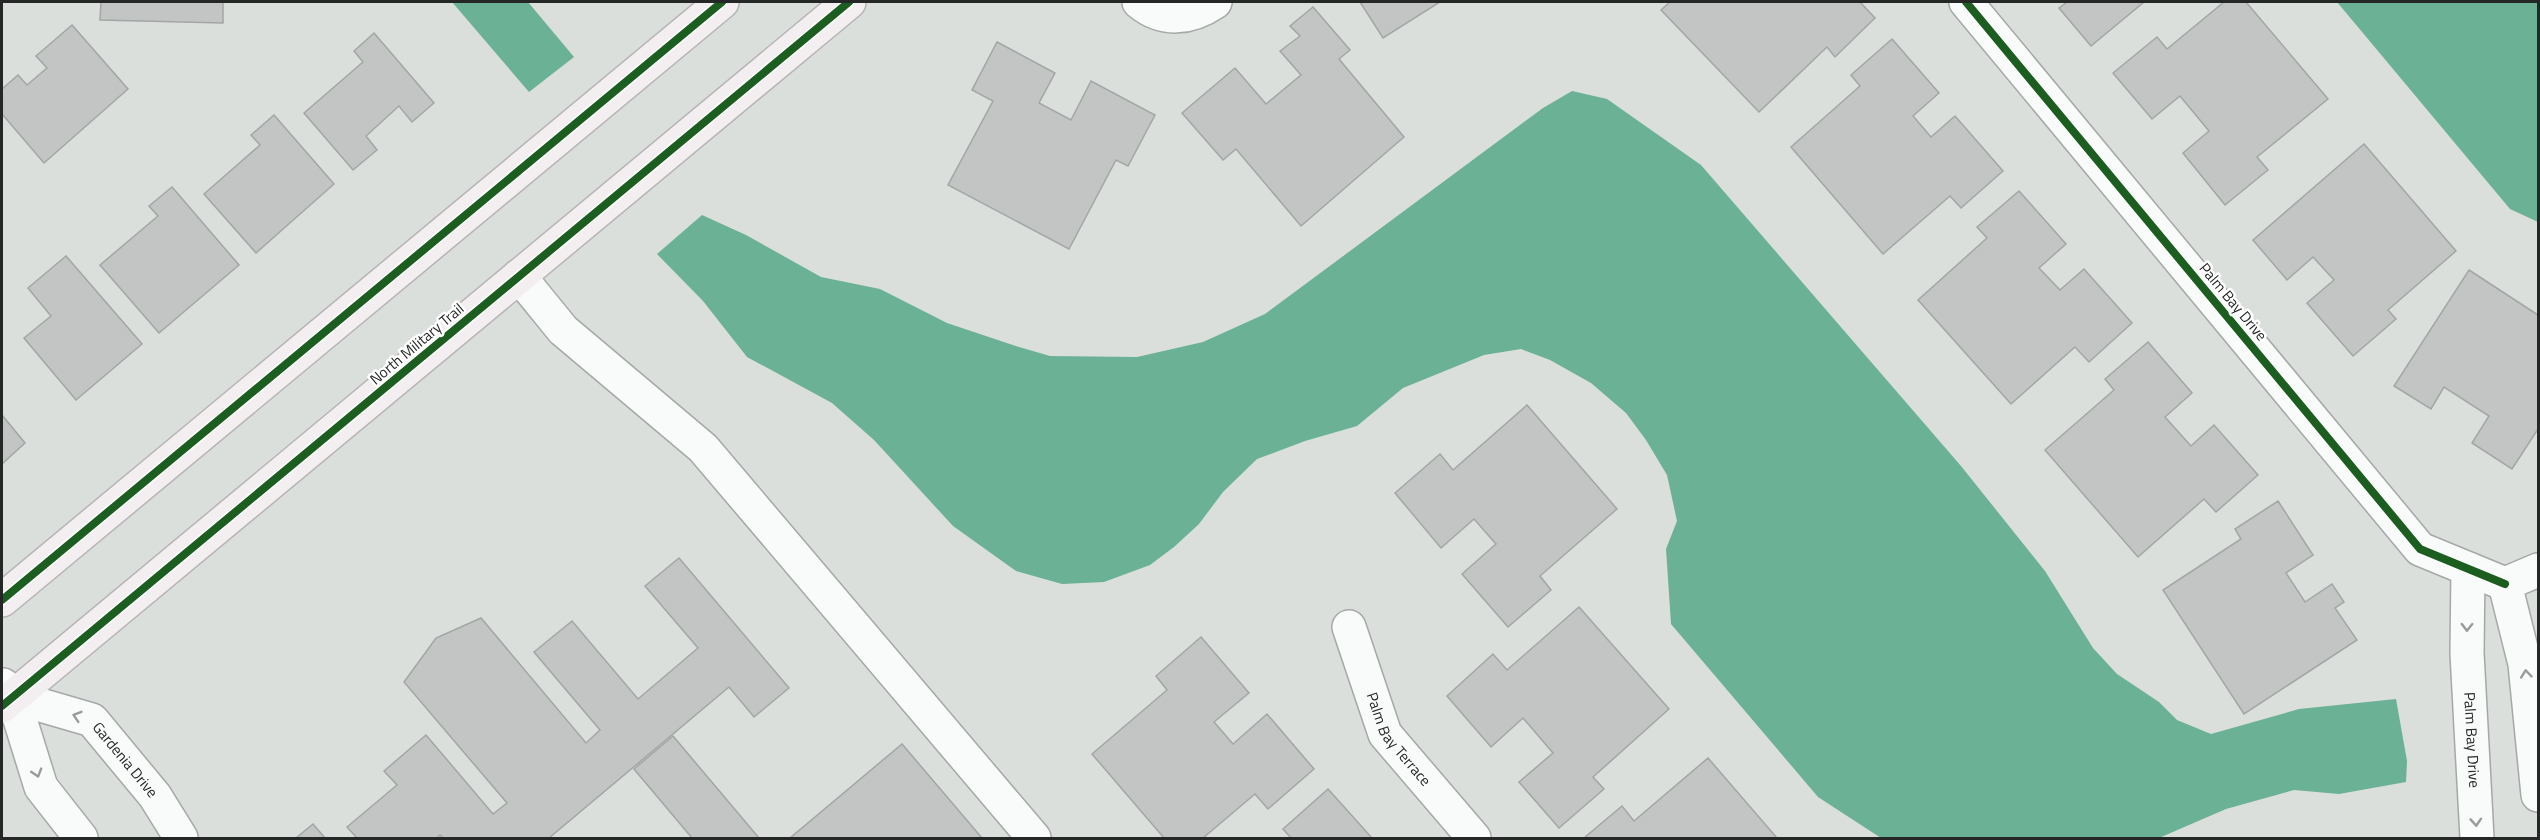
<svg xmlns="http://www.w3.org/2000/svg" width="2540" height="840" font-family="'Titillium Web',sans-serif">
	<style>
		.water { fill: #6bb195 }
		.building { fill: #c2c5c3; stroke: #a2a6a4; stroke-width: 1.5 }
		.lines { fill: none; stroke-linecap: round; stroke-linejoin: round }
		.minor-casing { stroke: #a5a8a6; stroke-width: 36 }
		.major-casing { stroke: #b8b3b5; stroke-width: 36 }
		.minor { stroke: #f9fafa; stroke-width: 33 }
		.major { stroke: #f3eff0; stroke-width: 33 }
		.cycleway-casing { stroke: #fff; stroke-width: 11 }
		.cycleway { stroke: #1b5e20; stroke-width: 8 }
		.oneway { stroke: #999b9b }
		.labels { text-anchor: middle; stroke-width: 5; stroke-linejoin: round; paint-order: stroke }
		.street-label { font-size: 15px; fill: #242726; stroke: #fff }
	</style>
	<rect width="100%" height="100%" fill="#dadfdc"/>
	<g class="water">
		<polygon points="452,2 528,2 574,57 529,92"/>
		<polygon points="2337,2 2538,2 2538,222 2510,209"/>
		<polygon points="1572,91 1607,99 1701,165 1961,466 2045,571 2093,648 2117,674 2159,702 2177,720 2211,734 2299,709 2396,699 2407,761 2406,782 2339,794 2294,790 2226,809 2159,838 1881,838 1818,797 1671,624 1666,549 1677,521 1667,475 1646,440 1626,413 1591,383 1550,360 1521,349 1484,355 1403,388 1357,426 1305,441 1257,459 1223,492 1199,524 1174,547 1150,565 1104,582 1062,584 1016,571 953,526 874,440 832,403 747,357 703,301 657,254 702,215 746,235 821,277 880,289 947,323 1019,347 1050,356 1137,357 1203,342 1265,314 1543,108"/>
	</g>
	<g class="building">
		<polygon points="101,2 223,2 223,23 100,20"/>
		<polygon points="1360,2 1440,2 1383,38"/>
		<polygon points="1670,2 1860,2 1875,18 1835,57 1827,47 1759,112 1661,10"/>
		<polygon points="2067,2 2144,2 2091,46 2059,8"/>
		<polygon points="2224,2 2246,2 2328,99 2257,157 2268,170 2225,205 2183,153 2209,131 2180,96 2152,119 2113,73 2157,37 2167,49"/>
		<polygon points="1313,7 1350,50 1339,59 1404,137 1301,226 1236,149 1223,160 1182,113 1235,68 1266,104 1301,75 1280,51 1300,36 1290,26"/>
		<polygon points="72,25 128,89 44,163 2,114 2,89 18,75 27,85 47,68 36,56"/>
		<polygon points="374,33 434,103 412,122 399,106 366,136 377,150 353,170 304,113 363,62 354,51"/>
		<polygon points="1892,39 1939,93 1913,116 1931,137 1955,116 2003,171 1961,208 1950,196 1883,254 1791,147 1860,86 1851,75"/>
		<polygon points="997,42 1055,73 1039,103 1071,120 1091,81 1155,115 1128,166 1116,160 1069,249 948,185 993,101 972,90"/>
		<polygon points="274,115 334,184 256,253 204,194 260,145 251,135"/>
		<polygon points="2364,144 2456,251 2388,310 2396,319 2353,356 2307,303 2334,280 2313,257 2287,280 2253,240"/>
		<polygon points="172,187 239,265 159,333 100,265 158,216 149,206"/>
		<polygon points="2019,191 2066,244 2039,268 2060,290 2084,269 2132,323 2089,362 2075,347 2011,404 1918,300 1987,238 1977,227"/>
		<polygon points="66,256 142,344 76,400 24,338 51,316 28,288"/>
		<polygon points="2469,270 2538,315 2538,429 2512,469 2472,443 2489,416 2444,387 2431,409 2394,386"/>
		<polygon points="2148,342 2192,393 2165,417 2191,446 2214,425 2258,475 2216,512 2204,499 2138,557 2045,450 2114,390 2105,379"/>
		<polygon points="1527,405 1617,509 1540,576 1551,590 1508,627 1462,574 1496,544 1474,519 1441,548 1395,493 1440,454 1453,470"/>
		<polygon points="2,415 25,443 2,464"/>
		<polygon points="2278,501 2313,555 2286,573 2305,602 2332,584 2344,602 2335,608 2357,640 2244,714 2163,590 2241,539 2235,529"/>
		<polygon points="679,558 789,688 754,717 729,687 549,838 443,838 440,835 437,838 357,838 347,827 397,785 384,771 426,735 493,814 507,803 404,682 436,638 481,618 586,743 600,730 534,652 572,621 638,699 698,648 645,586"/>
		<polygon points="1579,607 1669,709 1593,777 1604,789 1559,828 1519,782 1553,753 1523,718 1491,747 1447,696 1493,654 1507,670"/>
		<polygon points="1201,637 1249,693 1214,722 1233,744 1267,714 1314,769 1268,809 1255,794 1203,838 1164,838 1092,754 1167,690 1156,676"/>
		<polygon points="673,736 759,838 692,838 634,769"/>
		<polygon points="902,744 982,838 790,838"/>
		<polygon points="1708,758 1777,838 1584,838 1622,806 1634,821"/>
		<polygon points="1328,789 1372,838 1291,838 1283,829"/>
		<polygon points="313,824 325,838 296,838"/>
	</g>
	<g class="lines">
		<defs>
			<g id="minor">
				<path d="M1139 2C1163 22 1190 19 1215 2"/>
				<polyline points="1966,2 2420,549 2505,584"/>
				<polyline points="519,276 563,330 703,448 1034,838"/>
				<path id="s1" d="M2468 569 2467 653 2477 838"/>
				<polyline points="2505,584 2525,664 2538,795"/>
				<polyline points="2505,584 2538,570"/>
				<path id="s2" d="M1349 627 1385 734 1474 838"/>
				<polyline points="3,685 13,697 41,787 81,838"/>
				<path id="s3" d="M13 697 92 720 155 796 181 838"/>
			</g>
			<g id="major">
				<polyline points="2,600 722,2"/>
				<polyline points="2,706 849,2"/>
			</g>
		</defs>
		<use href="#minor" class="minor-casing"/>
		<use href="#major" class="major-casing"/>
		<use href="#minor" class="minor"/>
		<use href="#major" class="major"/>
		<defs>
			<g id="cycleway">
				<polyline points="1966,2 2420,549 2505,584"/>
				<polyline points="2,600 722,2"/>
				<polyline points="2,706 849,2"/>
			</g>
		</defs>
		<use href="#cycleway" class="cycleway-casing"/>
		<use href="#cycleway" class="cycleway"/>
	</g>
	<defs><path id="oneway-chevron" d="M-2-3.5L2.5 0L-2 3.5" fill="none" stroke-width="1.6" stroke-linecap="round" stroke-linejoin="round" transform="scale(1.5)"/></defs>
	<g class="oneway">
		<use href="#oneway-chevron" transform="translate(2467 627) rotate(91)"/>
		<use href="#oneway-chevron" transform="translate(2526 674) rotate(-96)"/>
		<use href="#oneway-chevron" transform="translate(77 716) rotate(-163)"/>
		<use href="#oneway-chevron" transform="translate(37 773) rotate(73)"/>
		<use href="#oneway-chevron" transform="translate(2476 822) rotate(86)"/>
	</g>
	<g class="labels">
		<g class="street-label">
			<text transform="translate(2233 302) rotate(50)" y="5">Palm Bay Drive</text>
			<text transform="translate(417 344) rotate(-40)" y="5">North Military Trail</text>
			<text dy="5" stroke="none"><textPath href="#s2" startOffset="124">Palm Bay Terrace</textPath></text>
			<text dy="5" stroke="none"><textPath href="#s1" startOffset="171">Palm Bay Drive</textPath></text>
			<text dy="5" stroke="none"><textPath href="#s3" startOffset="134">Gardenia Drive</textPath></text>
		</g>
	</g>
	<rect width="2540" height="840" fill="none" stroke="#242726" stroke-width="6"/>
</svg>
